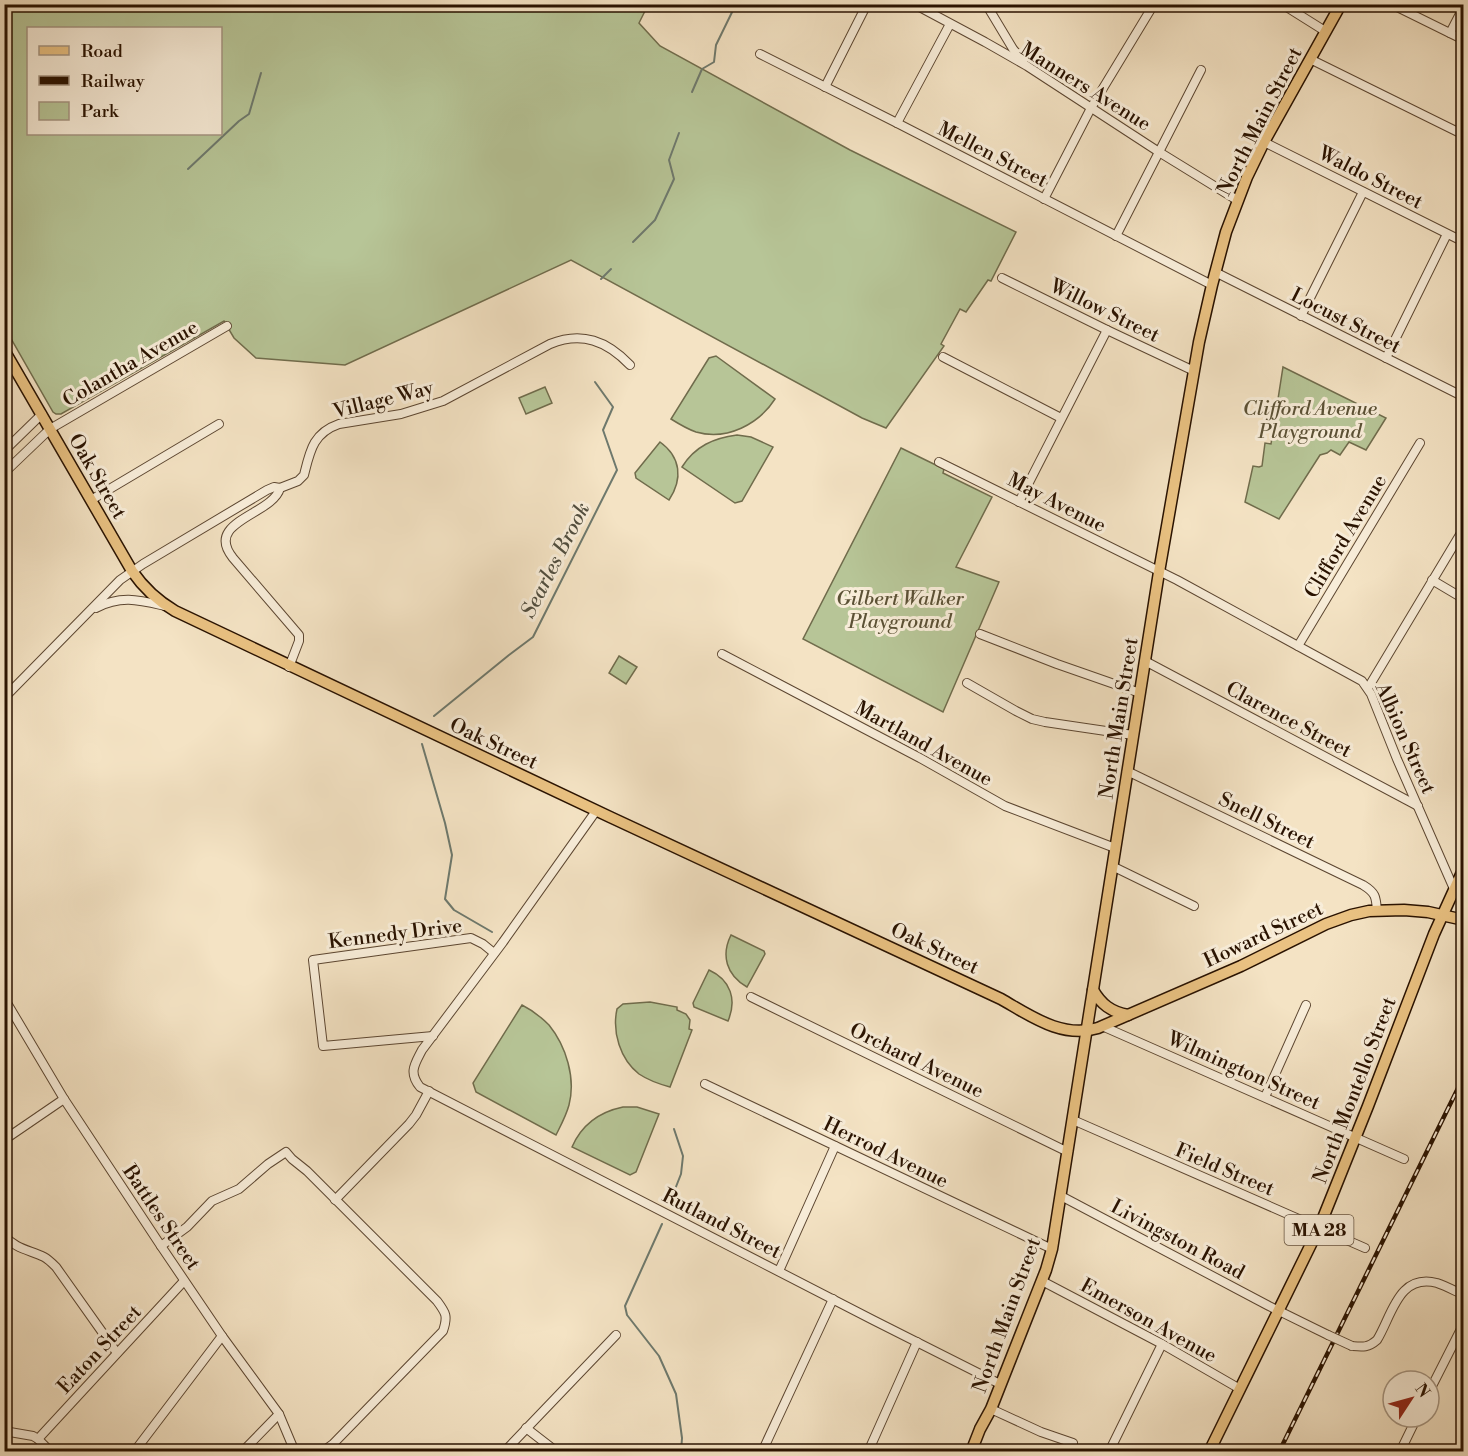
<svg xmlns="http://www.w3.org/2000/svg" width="1468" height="1456" font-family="'Libre Bodoni',serif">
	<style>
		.green { fill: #b7c597; stroke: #706c4c; stroke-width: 1.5; fill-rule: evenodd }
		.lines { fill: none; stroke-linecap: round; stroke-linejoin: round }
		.stream { stroke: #6e796d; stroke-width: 2 }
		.minor-casing { stroke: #5c4631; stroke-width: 10 }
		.major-casing { stroke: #291200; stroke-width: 13 }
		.minor { stroke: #f8edd9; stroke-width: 8 }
		.major { stroke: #eac282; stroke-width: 10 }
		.rail-casing { stroke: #291200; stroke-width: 4.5 }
		.rail { stroke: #f8edd9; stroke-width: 2; stroke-dasharray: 7; stroke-linecap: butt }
		.minor-bridge-casing { stroke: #5c4631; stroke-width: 10; stroke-linecap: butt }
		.minor-bridge { stroke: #f8edd9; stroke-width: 8 }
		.labels { text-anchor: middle; stroke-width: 6; stroke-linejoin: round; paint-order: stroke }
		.shield { fill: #f8edd9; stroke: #675441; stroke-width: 1.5 }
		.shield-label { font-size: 18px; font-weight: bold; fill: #291200 }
		.street-label { font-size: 20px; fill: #291200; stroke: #f8edd9 }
		.park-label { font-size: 20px; font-style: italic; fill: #5b5135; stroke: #f8edd9 }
		.water-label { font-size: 21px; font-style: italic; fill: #514e3f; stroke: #f8edd9 }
	</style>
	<rect width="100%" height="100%" fill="#f4e3c4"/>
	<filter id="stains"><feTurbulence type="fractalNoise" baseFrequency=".00333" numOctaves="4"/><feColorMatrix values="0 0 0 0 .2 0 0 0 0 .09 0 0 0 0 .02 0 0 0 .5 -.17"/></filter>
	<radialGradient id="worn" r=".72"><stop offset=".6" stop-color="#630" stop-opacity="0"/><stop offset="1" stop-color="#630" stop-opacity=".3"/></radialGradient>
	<g class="green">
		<path d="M4 5H648L639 23 660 46 850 150 1016 232 991 281 988 280 966 312 960 309 941 344 944 346 886 428 862 418 571 260 345 365 256 358 234 338 224 321 61 414H56L53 412 5 328ZM28 28H220V134H28Z"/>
		<path d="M716 356 775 399C759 424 727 441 696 432 687 429 679 424 671 419L709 358Z"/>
		<polygon points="1283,367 1386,418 1366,450 1349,442 1340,455 1331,450 1327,453 1320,455 1279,519 1245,502 1253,466 1259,467 1262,466 1265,443 1271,444"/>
		<polygon points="545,387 552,403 526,414 519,398"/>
		<path d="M737 435 751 437 773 447 742 501 735 503 682 467C695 446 714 438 737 435Z"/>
		<path d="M660 442C681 457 683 479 669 500L636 478 635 473Z"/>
		<polygon points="901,448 944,469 943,473 992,497 956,567 999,582 943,712 803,639"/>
		<polygon points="619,656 637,667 626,684 609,673"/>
		<path d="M731 935 764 951 765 954 747 987C726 975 721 955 731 935Z"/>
		<path d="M709 970C731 980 737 1000 728 1021L694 1007 693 1003Z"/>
		<path d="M650 1002 677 1007V1010L686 1014 690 1020 689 1029 692 1030 670 1087C659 1084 648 1080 639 1074 620 1059 612 1032 617 1009L623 1004Z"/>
		<path d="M522 1005C532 1010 541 1017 549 1025 566 1046 576 1078 569 1105 566 1116 561 1125 556 1135L476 1092 473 1083Z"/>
		<path d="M623 1107H637L659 1114 636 1172 630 1175 572 1147C582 1124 599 1112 623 1107Z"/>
	</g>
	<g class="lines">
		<g class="stream">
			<polyline points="692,92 702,69 714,62 716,45 736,4"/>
			<polyline points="188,169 239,121 249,114 261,73"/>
			<polyline points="633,242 655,220 674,179 669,160 679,133"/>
			<polyline points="601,279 611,269"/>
			<polyline points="434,716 509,655 533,637 617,470 603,430 613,407 595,382"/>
			<polyline points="422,744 445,823 452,855 445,899 454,910 492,932"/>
			<polyline points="670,1202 681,1174 683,1156 674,1129"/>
			<polyline points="662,1224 625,1306 627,1315 659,1356 676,1394 682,1438 681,1452"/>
		</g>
		<defs>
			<g id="minor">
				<polyline points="914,4 985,42 1027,66 1159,152 1237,200"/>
				<polyline points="986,4 1013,49 1023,61"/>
				<polyline points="1282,4 1325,31"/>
				<polyline points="1391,4 1464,40"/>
				<polyline points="1450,33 1464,6"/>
				<polyline points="760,54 897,123 1212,285"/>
				<polyline points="1310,59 1464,135"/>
				<polyline points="825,87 867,4"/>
				<polyline points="897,123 950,24"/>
				<polyline points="1264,142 1464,242"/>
				<polyline points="1044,199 1091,108 1154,4"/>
				<polyline points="1116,236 1201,70"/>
				<polyline points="1215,272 1464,397"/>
				<polyline points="1002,278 1107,330 1194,371"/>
				<polyline points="1301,316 1363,192"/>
				<polyline points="943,357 1061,418"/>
				<polyline points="1386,358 1447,234"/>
				<polyline points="4,451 42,414"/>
				<polyline points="939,462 1177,580 1362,681 1371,694 1397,759 1454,889"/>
				<polyline points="4,473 50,429 227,326"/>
				<polyline points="91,500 219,424"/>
				<polyline points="1019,502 1107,330"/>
				<polyline points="1432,580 1464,599"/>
				<path d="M96 608C121 595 139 600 165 606"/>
				<polyline points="980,634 1057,664 1140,693"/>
				<polyline points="1298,646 1420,443"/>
				<polyline points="722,654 920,758 1005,806 1115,848"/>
				<polyline points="1145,661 1418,806"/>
				<path d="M289 667 299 641V635L233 558C203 521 273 515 280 488L298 481 304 475C310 451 313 433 339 424L401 414 443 401 550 344C582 331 607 341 630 365"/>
				<polyline points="967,683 1016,711 1032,719 1045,722 1133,735"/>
				<polyline points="1368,688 1464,528"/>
				<polyline points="4,698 120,580 143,564 267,490 274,487 280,488"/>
				<path d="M1127 771 1363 885C1376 893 1376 897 1377 911"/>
				<path d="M596 811 503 942 422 1050C415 1064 408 1072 420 1087L873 1320 1000 1384"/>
				<polyline points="1112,866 1194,906"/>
				<polyline points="751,997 1068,1152"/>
				<polyline points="4,998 64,1099 161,1246 222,1336 279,1414 295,1452"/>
				<polyline points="1102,1026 1404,1159"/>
				<polyline points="433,1036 323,1046 313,960 471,938 483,944 494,953"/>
				<polyline points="705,1084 1052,1249"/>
				<polyline points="1265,1097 1306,1005"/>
				<polyline points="1073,1120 1365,1248"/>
				<polyline points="4,1140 64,1099"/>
				<polyline points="1061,1196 1269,1306 1328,1335"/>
				<polyline points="335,1200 409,1124 416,1115 429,1091"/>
				<path d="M4 1235C15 1249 30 1250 44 1257 48 1259 52 1263 56 1267L117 1353"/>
				<path d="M161 1246 187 1227 212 1201 239 1189 268 1164 286 1152 292 1159 307 1171 437 1301C446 1313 448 1316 443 1331L333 1444 322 1452"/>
				<polyline points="779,1271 835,1146"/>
				<polyline points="1042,1281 1162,1344 1240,1389"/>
				<path d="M1352 1346C1362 1347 1368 1348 1377 1340 1392 1316 1398 1273 1437 1283 1446 1286 1455 1291 1464 1295"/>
				<polyline points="1429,1392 1464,1323"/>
				<polyline points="991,1409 1041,1432 1073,1443"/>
				<polyline points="526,1428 557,1452"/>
				<polyline points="4,1431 33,1436 38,1439 51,1452"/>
				<polyline points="38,1439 184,1281"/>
				<polyline points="134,1452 222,1336"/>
				<polyline points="242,1452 279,1414"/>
				<polyline points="504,1452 616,1335"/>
				<polyline points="762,1452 833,1299"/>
				<polyline points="868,1452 917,1342"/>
				<polyline points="1109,1452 1162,1344"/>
				<polyline points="1400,1452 1417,1417"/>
			</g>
			<g id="major">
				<path d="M4 350 132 571C143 587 158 601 175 611L610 817 1001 999C1031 1016 1062 1039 1098 1028L1241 966 1326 924 1351 915 1369 911 1404 910 1428 912 1464 920"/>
				<path d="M1093 990C1101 1004 1111 1012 1128 1015"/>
				<polyline points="971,1452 980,1429 991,1409 1008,1366 1046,1270 1052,1249 1159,572 1199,342 1212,285 1226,232 1247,177 1264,142 1341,4"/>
				<polyline points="1209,1452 1319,1228 1368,1106 1434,934 1464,868"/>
			</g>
		</defs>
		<use href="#minor" class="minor-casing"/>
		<use href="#major" class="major-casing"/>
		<use href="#minor" class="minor"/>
		<use href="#major" class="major"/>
		<defs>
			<polyline id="rail" points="1279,1452 1464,1076"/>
		</defs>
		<use href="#rail" class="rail-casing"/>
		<use href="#rail" class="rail"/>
		<defs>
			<polyline id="minor-bridge" points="1328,1335 1352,1346"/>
		</defs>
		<use href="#minor-bridge" class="minor-bridge-casing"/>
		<use href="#minor-bridge" class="minor-bridge"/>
	</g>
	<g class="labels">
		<rect class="shield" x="1284.5" y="1215" width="69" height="30" rx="4.5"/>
		<g class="shield-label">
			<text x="1319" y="1236">MA 28</text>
		</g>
		<g class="street-label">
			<text transform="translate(1086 86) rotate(32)" y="7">Manners Avenue</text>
			<text transform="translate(1259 121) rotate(-63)" y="7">North Main Street</text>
			<text transform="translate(993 154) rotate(27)" y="7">Mellen Street</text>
			<text transform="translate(1371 177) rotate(27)" y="7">Waldo Street</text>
			<text transform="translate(1105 310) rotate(26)" y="7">Willow Street</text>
			<text transform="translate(1346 320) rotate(27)" y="7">Locust Street</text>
			<text transform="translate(130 363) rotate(-30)" y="7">Colantha Avenue</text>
			<text transform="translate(383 399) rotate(-14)" y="7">Village Way</text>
			<text transform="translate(98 476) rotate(60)" y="7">Oak Street</text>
			<text transform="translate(1057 502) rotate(27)" y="7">May Avenue</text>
			<text transform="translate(1345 536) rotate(-59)" y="7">Clifford Avenue</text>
			<text transform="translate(1118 718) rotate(-81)" y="7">North Main Street</text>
			<text transform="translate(1289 719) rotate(28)" y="7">Clarence Street</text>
			<text transform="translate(1406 738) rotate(66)" y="7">Albion Street</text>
			<text transform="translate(494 743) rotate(25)" y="7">Oak Street</text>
			<text transform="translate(924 743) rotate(29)" y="7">Martland Avenue</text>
			<text transform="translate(1267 820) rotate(26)" y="7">Snell Street</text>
			<text transform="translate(395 933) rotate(-7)" y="7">Kennedy Drive</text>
			<text transform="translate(1263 934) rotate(-25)" y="7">Howard Street</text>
			<text transform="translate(935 948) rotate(25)" y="7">Oak Street</text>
			<text transform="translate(917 1060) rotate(26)" y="7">Orchard Avenue</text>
			<text transform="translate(1244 1070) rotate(24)" y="7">Wilmington Street</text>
			<text transform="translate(1354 1090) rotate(-69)" y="7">North Montello Street</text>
			<text transform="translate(886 1152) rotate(26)" y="7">Herrod Avenue</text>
			<text transform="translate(1225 1169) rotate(23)" y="7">Field Street</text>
			<text transform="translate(162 1217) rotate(56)" y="7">Battles Street</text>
			<text transform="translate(722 1223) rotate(27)" y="7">Rutland Street</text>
			<text transform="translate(1178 1239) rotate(28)" y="7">Livingston Road</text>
			<text transform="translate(1006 1315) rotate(-70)" y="7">North Main Street</text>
			<text transform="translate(1149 1320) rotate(29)" y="7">Emerson Avenue</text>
			<text transform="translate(99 1349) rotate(-47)" y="7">Eaton Street</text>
		</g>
		<g class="park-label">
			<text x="1310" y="415">Clifford Avenue<tspan x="1310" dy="23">Playground</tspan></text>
			<text x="900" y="605">Gilbert Walker<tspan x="900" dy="23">Playground</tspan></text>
		</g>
		<g class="water-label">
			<text transform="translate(555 560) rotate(-63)" y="7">Searles Brook</text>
		</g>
	</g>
	<rect width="1468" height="1456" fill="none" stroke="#f4e3c4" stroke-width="24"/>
	<rect x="6" y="6" width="1456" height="1444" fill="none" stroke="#291200" stroke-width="3"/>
	<rect x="12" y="12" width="1444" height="1432" fill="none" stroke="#291200" stroke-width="1.5"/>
	<rect x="27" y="27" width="195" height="108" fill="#f8edd9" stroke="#a59582" stroke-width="1.5"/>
	<rect x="39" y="46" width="30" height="9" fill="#eac282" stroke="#a59582" stroke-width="1.5"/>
	<text x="81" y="57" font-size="18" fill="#291200">Road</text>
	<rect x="39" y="76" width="30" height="9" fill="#291200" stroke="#a59582" stroke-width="1.5"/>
	<text x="81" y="87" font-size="18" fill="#291200">Railway</text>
	<rect x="39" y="102" width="30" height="18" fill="#b7c597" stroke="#a59582" stroke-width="1.5"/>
	<text x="81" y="117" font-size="18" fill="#291200">Park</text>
	<g transform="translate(1411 1399) rotate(54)"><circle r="28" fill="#f8edd9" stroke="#a59582" stroke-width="1.5"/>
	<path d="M0-4.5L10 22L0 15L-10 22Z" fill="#8f2418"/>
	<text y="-9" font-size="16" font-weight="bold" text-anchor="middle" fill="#291200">N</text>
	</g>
	<rect width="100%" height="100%" filter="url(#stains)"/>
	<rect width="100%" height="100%" fill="url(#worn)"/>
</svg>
